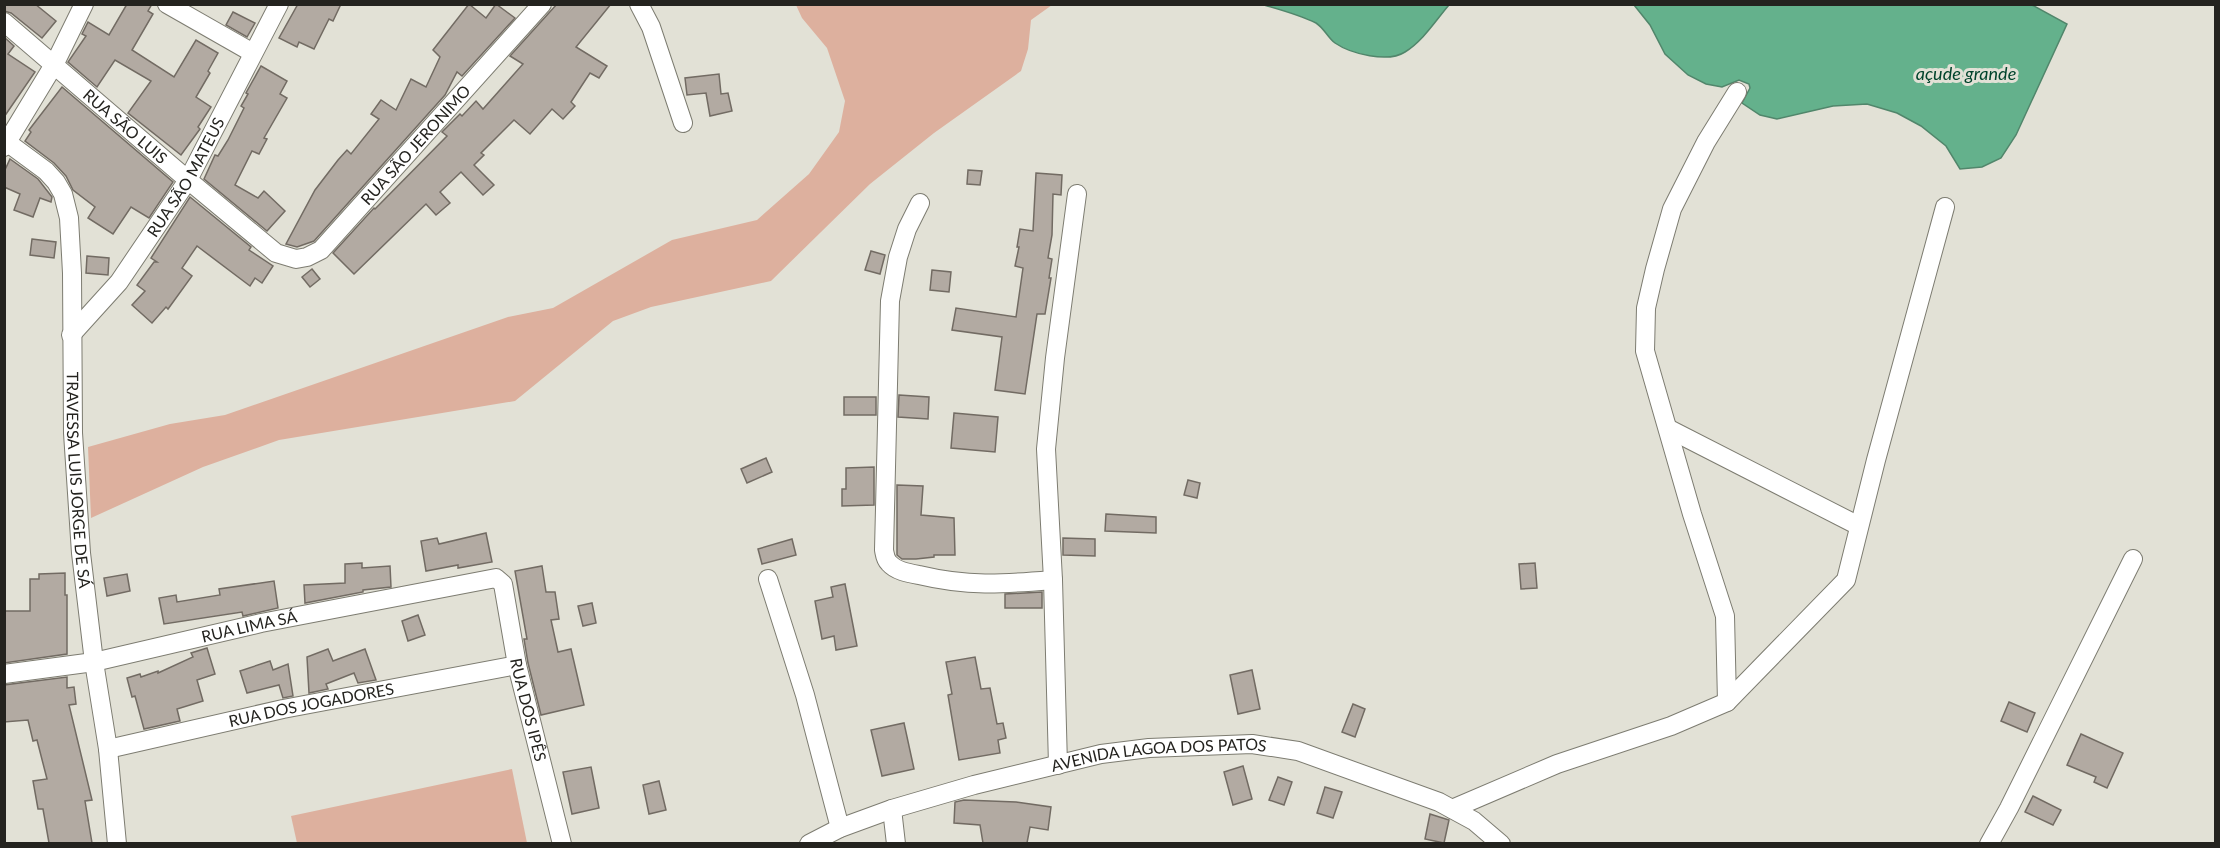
<svg xmlns="http://www.w3.org/2000/svg" width="2220" height="848" font-family="Lato,sans-serif">
	<style>
		.green { fill: #ddb09e }
		.water { fill: #64b18c; stroke: #51866b; stroke-width: 1.5 }
		.building { fill: #b2aaa2; stroke: #726b63; stroke-width: 1.5 }
		.lines { fill: none; stroke-linecap: round; stroke-linejoin: round }
		.street-casing { stroke: #7d7c71; stroke-width: 20 }
		.street { stroke: #fff; stroke-width: 18 }
		.labels { text-anchor: middle; stroke-width: 6; stroke-linejoin: round; paint-order: stroke }
		.street-label { font-size: 16px; fill: #24231f; stroke: #e2e1d6 }
		.water-label { font-size: 18px; font-style: italic; fill: #00442c; stroke: #e2e1d6 }
	</style>
	<rect width="100%" height="100%" fill="#e2e1d6"/>
	<g class="green">
		<polygon points="796,5 1052,5 1031,20 1028,49 1021,71 934,133 870,184 771,281 651,307 613,321 515,401 279,440 203,467 91,518 88,447 170,424 225,415 508,317 553,308 672,240 757,220 809,174 839,132 845,101 827,48 802,18"/>
		<polygon points="512,769 527,843 297,843 291,816"/>
	</g>
	<g class="water">
		<path d="M1264 5 1449 4V5C1436 20 1423 41 1405 52 1388 63 1351 54 1335 43 1328 38 1324 28 1316 23 1300 15 1282 10 1264 5Z"/>
		<polygon points="2032,5 2067,24 2016,135 2001,158 1982,167 1960,169 1946,146 1921,126 1897,113 1867,104 1833,106 1777,119 1760,115 1742,103 1750,88 1749,84 1739,80 1722,87 1706,84 1688,75 1665,54 1650,25 1634,5"/>
	</g>
	<g class="building">
		<polygon points="4,4 35,4 56,21 42,38 11,13 4,11"/>
		<polygon points="127,4 152,4 148,11 153,14 132,50 174,77 196,40 218,53 208,71 210,73 196,97 211,107 198,127 200,129 181,155 128,113 151,81 115,60 97,87 68,62 86,36 82,34 88,22 109,35"/>
		<polygon points="298,4 341,4 333,21 329,19 314,49 299,42 297,47 279,38"/>
		<polygon points="469,4 486,18 496,4 515,18 462,76 457,72 445,95 314,241 297,247 286,244 315,190 338,160 347,150 351,154 379,119 371,114 381,100 396,110 411,79 426,87 440,57 433,50"/>
		<polygon points="557,4 611,4 576,47 607,66 599,78 590,73 571,102 575,106 563,119 552,109 530,134 514,120 481,153 484,155 474,165 494,185 483,195 461,172 440,192 450,203 436,215 426,204 354,274 333,253 374,208 375,209 447,136 442,132 460,114 462,116 476,101 483,109 523,64 510,56"/>
		<polygon points="233,12 255,23 247,37 226,25"/>
		<polygon points="4,37 14,46 8,54 35,72 4,117"/>
		<polygon points="261,66 287,81 280,94 287,98 264,138 267,139 259,154 252,151 235,185 258,198 264,191 285,211 267,231 204,179 215,155 218,156 228,140 244,108 241,106 248,94 246,93"/>
		<polygon points="719,74 721,94 728,93 732,111 710,116 706,93 687,95 685,78"/>
		<polygon points="62,87 173,182 149,218 131,207 113,234 88,218 95,207 73,190 66,176 54,163 25,141 31,132 29,130"/>
		<polygon points="10,159 38,179 52,197 51,202 40,198 33,217 14,210 20,194 4,187 4,172"/>
		<polygon points="968,170 982,171 980,185 967,184"/>
		<polygon points="1036,173 1062,175 1061,195 1053,194 1052,235 1048,258 1052,259 1049,278 1051,278 1045,314 1037,314 1025,394 995,390 1002,337 952,330 956,308 1016,317 1023,268 1015,266 1019,247 1017,247 1020,229 1033,231"/>
		<polygon points="190,197 251,247 249,250 273,266 262,283 255,278 250,286 197,246 182,268 192,276 168,309 166,307 152,323 132,305 145,291 137,285 154,262 157,262 151,258"/>
		<polygon points="32,239 56,242 54,258 30,255"/>
		<polygon points="871,251 885,255 880,274 865,270"/>
		<polygon points="87,256 109,258 108,275 86,273"/>
		<polygon points="312,269 320,279 310,287 302,277"/>
		<polygon points="932,270 951,272 949,292 930,290"/>
		<polygon points="899,395 929,397 928,419 898,417"/>
		<rect x="844" y="397" width="32" height="18"/>
		<polygon points="954,413 998,417 995,452 951,448"/>
		<polygon points="766,458 772,472 747,483 741,469"/>
		<polygon points="874,467 874,505 842,506 842,489 846,489 846,468"/>
		<polygon points="1188,480 1200,483 1197,498 1184,495"/>
		<polygon points="897,485 923,486 921,515 954,518 955,555 934,555 934,557 916,559 902,559 897,555"/>
		<polygon points="1106,514 1156,517 1156,533 1105,531"/>
		<polygon points="486,533 492,562 458,568 458,565 426,571 421,541 437,538 439,544"/>
		<polygon points="1063,538 1095,539 1095,556 1063,555"/>
		<polygon points="792,539 796,555 762,564 758,549"/>
		<polygon points="362,563 362,568 390,566 391,587 363,590 363,592 305,603 304,585 345,583 345,564"/>
		<polygon points="1535,563 1537,588 1521,589 1519,564"/>
		<polygon points="542,566 546,592 555,592 559,619 551,620 558,652 571,649 584,705 541,715 528,663 524,639 527,639 515,571"/>
		<polygon points="65,573 65,595 67,595 67,654 4,663 4,611 30,611 30,579 39,579 39,574"/>
		<polygon points="127,574 130,591 107,596 104,578"/>
		<polygon points="274,581 278,608 243,616 242,612 164,624 159,598 176,595 177,602 220,595 219,589"/>
		<polygon points="845,584 857,646 836,650 834,636 822,639 815,601 833,597 831,587"/>
		<polygon points="1042,592 1042,608 1005,608 1005,594"/>
		<polygon points="592,603 596,623 583,626 578,606"/>
		<polygon points="418,615 425,635 408,641 402,621"/>
		<polygon points="207,648 215,674 197,680 203,701 177,709 180,721 144,729 135,696 132,697 127,678 140,674 141,677 158,671 158,673 193,657 191,653"/>
		<polygon points="328,649 333,661 365,649 376,680 358,683 354,673 326,684 328,689 309,693 307,657"/>
		<polygon points="975,657 981,689 990,688 997,724 1003,723 1006,738 998,740 1000,753 959,760 948,695 952,694 946,662"/>
		<polygon points="270,661 273,670 288,664 293,696 283,698 279,685 247,693 240,671"/>
		<polygon points="1252,670 1260,709 1238,714 1230,675"/>
		<polygon points="67,677 67,688 74,687 76,704 69,705 92,800 85,801 92,843 49,843 43,809 38,809 33,781 47,779 37,740 33,741 28,720 4,722 4,685"/>
		<polygon points="2009,702 2035,713 2027,732 2001,721"/>
		<polygon points="1353,704 1365,709 1355,737 1342,732"/>
		<polygon points="904,723 914,769 882,776 871,730"/>
		<polygon points="2081,734 2123,753 2107,788 2094,782 2096,777 2067,765"/>
		<polygon points="1243,766 1252,799 1233,805 1224,772"/>
		<polygon points="591,767 599,808 572,814 563,772"/>
		<polygon points="1278,777 1292,782 1284,805 1269,800"/>
		<polygon points="659,781 666,810 649,814 643,785"/>
		<polygon points="1325,787 1342,792 1333,818 1317,813"/>
		<polygon points="2033,796 2061,810 2053,825 2025,812"/>
		<polygon points="964,800 1016,802 1051,807 1048,830 1030,827 1027,843 983,843 980,825 954,823 955,802"/>
		<polygon points="1430,814 1449,820 1444,843 1425,839"/>
	</g>
	<g class="lines">
		<defs>
			<g id="street">
				<polyline points="167,4 253,53"/>
				<polyline points="639,4 651,27 683,123"/>
				<path id="s1" d="M4 22 188 180 276 253 296 259 307 257 321 250 542 4"/>
				<path id="s2" d="M4 140 46 171 56 182 63 194 69 218 72 273 73 433 81 553 94 662 108 749 117 844"/>
				<polyline points="4,147 55,63 84,4"/>
				<path d="M920 203 907 229 898 257 890 301 884 550C885 555 885 559 889 563 896 571 908 573 919 575 969 587 1003 584 1053 580"/>
				<path id="s3" d="M71 335 119 282 188 180 279 4"/>
				<polyline points="1669,429 1859,526"/>
				<polyline points="768,579 805,695 840,828"/>
				<path id="s4" d="M4 674 94 662 261 623 496 578 503 584 517 665 562 844"/>
				<polyline points="1727,702 1725,616 1692,514 1645,351 1646,308 1655,269 1672,209 1706,142 1737,92"/>
				<path id="s5" d="M108 749 283 709 517 665"/>
				<polyline points="1058,765 1053,580 1046,449 1055,358 1077,194"/>
				<polyline points="892,809 896,844"/>
				<polyline points="1452,809 1557,764 1671,726 1727,702 1846,580 1876,460 1945,207"/>
				<path id="s6" d="M809 844 840 828 892 809 974 785 1101 754 1149 748 1252 744 1298 751 1439 802 1474 821 1501 844"/>
				<polyline points="1989,844 2009,808 2133,559"/>
			</g>
		</defs>
		<use href="#street" class="street-casing"/>
		<use href="#street" class="street"/>
	</g>
	<g class="labels">
		<g class="street-label">
			<text dy="6" stroke="none"><textPath href="#s1" startOffset="160">RUA SÃO LUIS</textPath></text>
			<text dy="6" stroke="none"><textPath href="#s1" startOffset="546">RUA SÃO JERONIMO</textPath></text>
			<text dy="6" stroke="none"><textPath href="#s3" startOffset="196">RUA SÃO MATEUS</textPath></text>
			<text dy="6" stroke="none"><textPath href="#s2" startOffset="368">TRAVESSA LUIS JORGE DE SÁ</textPath></text>
			<text dy="6" stroke="none"><textPath href="#s4" startOffset="250">RUA LIMA SÁ</textPath></text>
			<text dy="6" stroke="none"><textPath href="#s5" startOffset="208">RUA DOS JOGADORES</textPath></text>
			<text dy="6" stroke="none"><textPath href="#s4" startOffset="639">RUA DOS IPÊS</textPath></text>
			<text dy="6" stroke="none"><textPath href="#s6" startOffset="364">AVENIDA LAGOA DOS PATOS</textPath></text>
		</g>
		<g class="water-label">
			<text x="1966" y="80">açude grande</text>
		</g>
	</g>
	<rect width="2220" height="848" fill="none" stroke="#24231f" stroke-width="12"/>
</svg>
